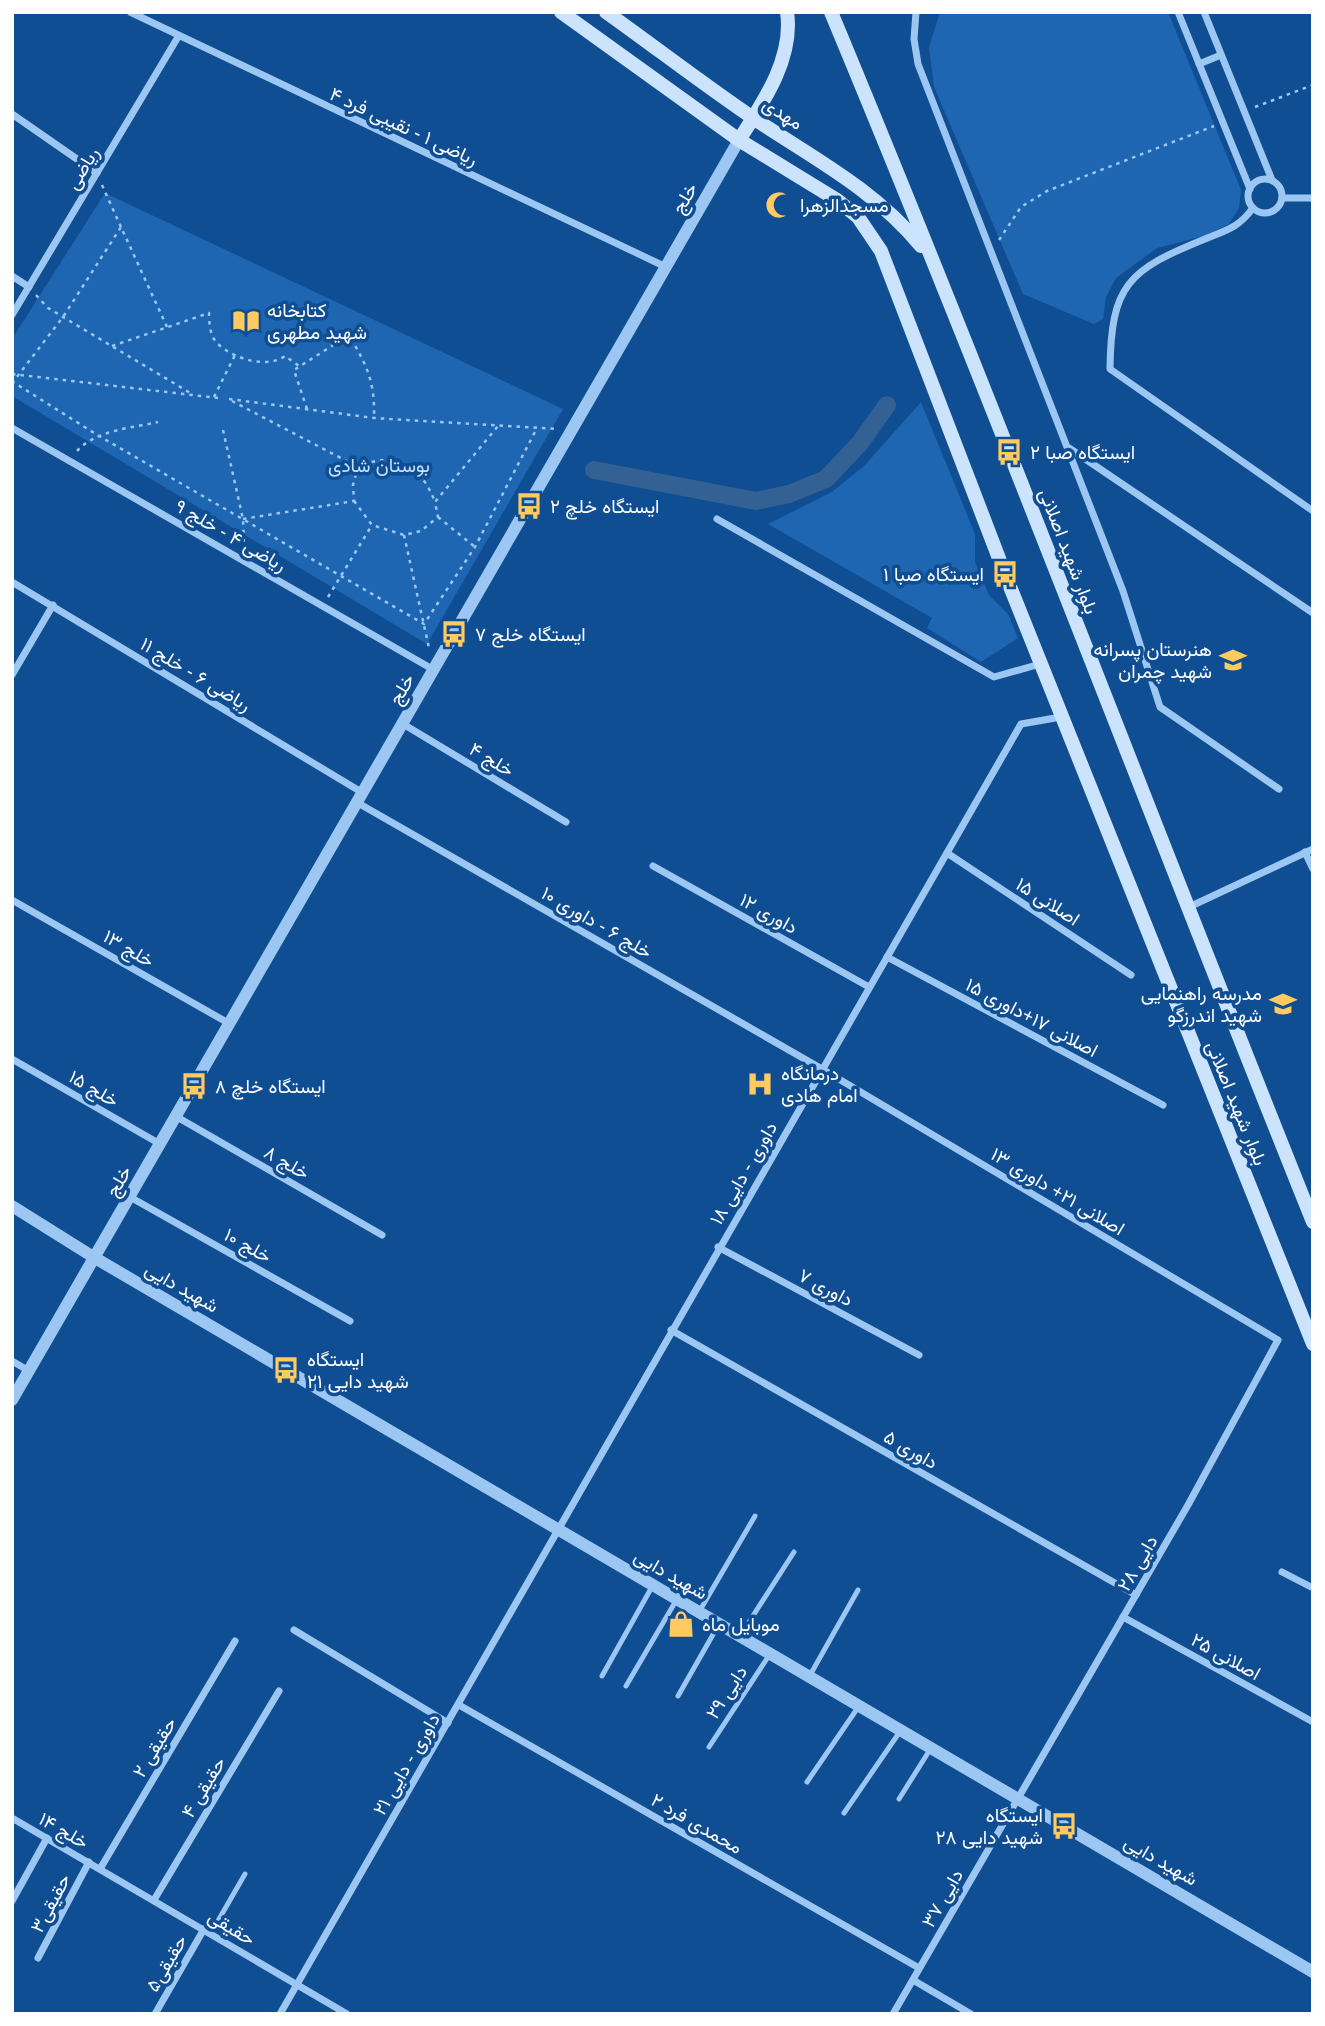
<svg xmlns="http://www.w3.org/2000/svg" width="1325" height="2026" font-family="Helvetica,Vazirmatn,sans-serif">
	<style>
		.green { fill: #1e66b1 }
		.lines { fill: none; stroke-linecap: round; stroke-linejoin: round }
		.canal { stroke: #336193; stroke-width: 18 }
		.path { stroke: #9dc7f3; stroke-width: 2.5; stroke-dasharray: 3.5 5; stroke-linecap: butt }
		.service { stroke: #9dc7f3; stroke-width: 5 }
		.minor { stroke: #9dc7f3; stroke-width: 7 }
		.tertiary { stroke: #9dc7f3; stroke-width: 12 }
		.secondary { stroke: #cce3fd; stroke-width: 14 }
		.labels { text-anchor: middle; stroke-width: 7; stroke-linejoin: round; paint-order: stroke }
		.street-label { font-size: 19px; fill: #fff; stroke: #104e93 }
		.poi-label { font-size: 19px; fill: #fff; stroke: #104e93; text-anchor: start }
		.park-label { font-size: 19px; fill: #c4e1fe; stroke: #104e93 }
	</style>
	<rect width="100%" height="100%" fill="#104e93"/>
	<g class="green">
		<polygon points="940,12 1168,12 1241,190 1239,208 1229,224 1207,235 1157,248 1116,278 1106,297 1103,319 1094,324 1023,294 934,87 929,47"/>
		<polygon points="105,193 563,409 427,644 12,396 12,339"/>
		<polygon points="921,402 975,534 975,562 989,595 1008,614 1018,638 981,662 927,628 932,618 768,524 832,492 865,465"/>
	</g>
	<g class="lines">
		<polyline class="canal" points="594,470 756,501 789,494 826,479 860,443 887,405"/>
		<g class="path">
			<polyline points="1255,107 1313,85"/>
			<polyline points="102,185 121,227"/>
			<polyline points="999,240 1021,207 1047,191 1214,126"/>
			<polyline points="36,295 48,308 192,394"/>
			<polyline points="167,327 121,227 63,317 13,382 99,436 424,624 475,547 537,428"/>
			<path d="M112 346 209 313C209 323 210 337 218 344 234 359 267 369 285 356L299 366"/>
			<polyline points="12,374 218,398"/>
			<polyline points="214,397 236,353"/>
			<polyline points="229,399 374,418 557,429"/>
			<polyline points="232,401 358,467"/>
			<path d="M307 409 294 370 349 335C367 366 375 381 374 418"/>
			<polyline points="223,430 243,519 244,546"/>
			<path d="M77 451C96 430 132 428 158 422"/>
			<polyline points="354,501 372,525 404,535 421,531 438,517 435,502 498,426"/>
			<polyline points="438,517 475,547"/>
			<path d="M243 519 354 501 353 485 358 467C395 450 421 465 435 502"/>
			<polyline points="404,535 429,648"/>
			<polyline points="328,597 372,525"/>
		</g>
		<g class="service">
			<polyline points="699,1612 755,1516"/>
			<polyline points="740,1636 794,1552"/>
			<polyline points="602,1676 653,1585"/>
			<polyline points="809,1677 858,1590"/>
			<polyline points="626,1686 677,1599"/>
			<polyline points="678,1696 719,1624"/>
			<polyline points="709,1747 770,1654"/>
			<polyline points="807,1782 859,1706"/>
			<polyline points="899,1799 931,1748"/>
			<polyline points="844,1813 901,1730"/>
			<polyline points="211,1933 245,1874"/>
		</g>
		<g class="minor">
			<polyline points="130,12 666,267"/>
			<polyline points="916,12 914,39 918,64 1123,591 1160,707 1279,789"/>
			<polyline points="1178,12 1250,189"/>
			<polyline points="1204,12 1272,180"/>
			<polyline points="1199,64 1221,55"/>
			<polyline points="12,114 97,173"/>
			<circle cx="1265" cy="196" r="17"/>
			<polyline points="1282,198 1313,198"/>
			<path d="M1253 208C1238 228 1227 230 1205 239 1128 270 1111 285 1110 369L1313 511"/>
			<polyline points="12,276 29,287"/>
			<polyline points="12,315 178,37"/>
			<polyline points="12,428 434,670"/>
			<polyline points="1069,448 1313,613"/>
			<polyline points="717,519 994,677 1040,664"/>
			<polyline points="12,582 363,793"/>
			<polyline points="12,675 53,605"/>
			<polyline points="403,724 566,822"/>
			<polyline points="358,803 822,1069 1278,1340 1188,1505 893,2014"/>
			<polyline points="1305,852 1313,869"/>
			<polyline points="947,853 1131,975"/>
			<polyline points="653,866 869,987"/>
			<polyline points="12,900 230,1024"/>
			<polyline points="1187,908 1313,849"/>
			<polyline points="887,957 1163,1105"/>
			<polyline points="12,1059 160,1144"/>
			<polyline points="177,1117 382,1235"/>
			<polyline points="130,1197 350,1321"/>
			<polyline points="718,1247 919,1355"/>
			<polyline points="671,1330 1136,1595"/>
			<polyline points="12,1361 29,1371"/>
			<polyline points="1282,1572 1313,1588"/>
			<polyline points="1123,1617 1313,1722"/>
			<polyline points="294,1630 448,1723"/>
			<polyline points="459,1705 919,1968"/>
			<polyline points="12,1818 347,2014"/>
			<polyline points="100,1869 235,1641"/>
			<polyline points="154,1900 279,1691"/>
			<polyline points="12,1901 47,1838"/>
			<polyline points="38,1958 89,1862"/>
			<polyline points="913,1980 971,2014"/>
			<polyline points="155,2014 204,1929"/>
			<polyline points="280,2014 1021,724 1061,717"/>
		</g>
		<g class="tertiary">
			<polyline points="12,1206 95,1258 1313,1972"/>
			<polyline points="12,1400 739,140"/>
		</g>
		<g class="secondary">
			<polyline points="561,12 739,140 837,200 858,217 881,251 1005,574 1313,1344"/>
			<path d="M606 12C655 47 703 84 753 118 813 158 874 189 921 246"/>
			<path d="M831 12C998 413 1151 819 1313 1222"/>
			<path d="M739 140C763 103 794 58 787 12"/>
		</g>
	</g>
	<defs>
		<symbol id="mosque-bare" viewBox="-9 -9 18 18"><path d="M3.5-4.9A6 6 0 1 0 3.5 4.9A5 5 0 1 1 3.5-4.9Z" fill="#ffca5f" stroke="#104e93" stroke-width="2.5" paint-order="stroke"/></symbol>
		<symbol id="library-bare" viewBox="-9 -9 18 18"><path d="M-6-4Q-3-5.5-.7-3.5V5Q-3 3-6 4ZM6-4Q3-5.5 .7-3.5V5Q3 3 6 4Z" fill="#ffca5f" stroke="#104e93" stroke-width="2.5" paint-order="stroke"/></symbol>
		<symbol id="bus-bare" viewBox="-9 -9 18 18"><path d="M-5-6H5V4H4V6H2V4H-2V6H-4V4H-5ZM-3.5-4V0h7V-4ZM-3.5 1.2v1.5H-2V1.2ZM2 1.2v1.5H3.5V1.2Z" fill="#ffca5f" stroke="#104e93" stroke-width="2.5" paint-order="stroke"/></symbol>
		<symbol id="school-bare" viewBox="-9 -9 18 18"><path d="M0-5L7-2L0 1L-7-2ZM-4 1L0 2.5L4 1V4Q0 6-4 4Z" fill="#ffca5f" stroke="#104e93" stroke-width="2.5" paint-order="stroke"/></symbol>
		<symbol id="hospital-bare" viewBox="-9 -9 18 18"><path d="M-5-5h3v3.5h4V-5h3V5h-3V1.5h-4V5h-3Z" fill="#ffca5f" stroke="#104e93" stroke-width="2.5" paint-order="stroke"/></symbol>
		<symbol id="shop-bare" viewBox="-9 -9 18 18"><path d="M-5-2.5h2.3a2.7 3.5 0 0 1 5.4 0H5L5.5 6h-11ZM-1.5-2.5h3a1.5 2.3 0 0 0-3 0Z" fill="#ffca5f" stroke="#104e93" stroke-width="2.5" paint-order="stroke"/></symbol>
	</defs>
	<g fill-rule="evenodd">
		<use href="#mosque-bare" x="760" y="186" width="38" height="38"/>
		<use href="#library-bare" x="227" y="302" width="38" height="38"/>
		<use href="#bus-bare" x="990" y="433" width="38" height="38"/>
		<use href="#bus-bare" x="510" y="487" width="38" height="38"/>
		<use href="#bus-bare" x="986" y="555" width="38" height="38"/>
		<use href="#bus-bare" x="435" y="615" width="38" height="38"/>
		<use href="#school-bare" x="1214" y="641" width="38" height="38"/>
		<use href="#school-bare" x="1264" y="985" width="38" height="38"/>
		<use href="#hospital-bare" x="741" y="1065" width="38" height="38"/>
		<use href="#bus-bare" x="175" y="1067" width="38" height="38"/>
		<use href="#bus-bare" x="267" y="1351" width="38" height="38"/>
		<use href="#shop-bare" x="662" y="1605" width="38" height="38"/>
		<use href="#bus-bare" x="1045" y="1807" width="38" height="38"/>
	</g>
	<g class="labels">
		<g class="street-label">
			<text transform="translate(783 113) rotate(32)" y="7">مهدی</text>
			<text transform="translate(404 126) rotate(25)" y="7">ریاضی ۱ - نقیبی فرد ۴</text>
			<text transform="translate(82 168) rotate(-59)" y="7">ریاضی</text>
			<text transform="translate(684 198) rotate(-60)" y="7">خلج</text>
			<text transform="translate(231 535) rotate(30)" y="7">ریاضی ۴ - خلج ۹</text>
			<text transform="translate(1069 551) rotate(69)" y="7">بلوار شهید اصلانی</text>
			<text transform="translate(196 674) rotate(31)" y="7">ریاضی ۶ - خلج ۱۱</text>
			<text transform="translate(401 689) rotate(-60)" y="7">خلج</text>
			<text transform="translate(492 759) rotate(31)" y="7">خلج ۴</text>
			<text transform="translate(1048 901) rotate(33)" y="7">اصلانی ۱۵</text>
			<text transform="translate(769 913) rotate(29)" y="7">داوری ۱۲</text>
			<text transform="translate(597 922) rotate(30)" y="7">خلج ۶ - داوری ۱۰</text>
			<text transform="translate(129 948) rotate(30)" y="7">خلج ۱۳</text>
			<text transform="translate(1032 1017) rotate(28)" y="7">اصلانی ۱۷+داوری ۱۵</text>
			<text transform="translate(94 1088) rotate(30)" y="7">خلج ۱۵</text>
			<text transform="translate(1237 1103) rotate(68)" y="7">بلوار شهید اصلانی</text>
			<text transform="translate(287 1162) rotate(30)" y="7">خلج ۸</text>
			<text transform="translate(743 1173) rotate(-60)" y="7">داوری - دایی ۱۸</text>
			<text transform="translate(118 1181) rotate(-60)" y="7">خلج</text>
			<text transform="translate(1058 1191) rotate(31)" y="7">اصلانی ۲۱+ داوری ۱۳</text>
			<text transform="translate(248 1245) rotate(29)" y="7">خلج ۱۰</text>
			<text transform="translate(182 1287) rotate(30)" y="7">شهید دایی</text>
			<text transform="translate(826 1287) rotate(28)" y="7">داوری ۷</text>
			<text transform="translate(911 1449) rotate(30)" y="7">داوری ۵</text>
			<text transform="translate(1137 1563) rotate(-60)" y="7">دایی ۲۸</text>
			<text transform="translate(671 1574) rotate(30)" y="7">شهید دایی</text>
			<text transform="translate(1226 1656) rotate(29)" y="7">اصلانی ۲۵</text>
			<text transform="translate(726 1692) rotate(-57)" y="7">دایی ۲۹</text>
			<text transform="translate(154 1747) rotate(-59)" y="7">حقیقی ۲</text>
			<text transform="translate(406 1764) rotate(-60)" y="7">داوری - دایی ۲۱</text>
			<text transform="translate(203 1787) rotate(-59)" y="7">حقیقی ۴</text>
			<text transform="translate(697 1823) rotate(30)" y="7">محمدی فرد ۲</text>
			<text transform="translate(64 1830) rotate(30)" y="7">خلج ۱۴</text>
			<text transform="translate(1161 1860) rotate(30)" y="7">شهید دایی</text>
			<text transform="translate(942 1898) rotate(-60)" y="7">دایی ۳۷</text>
			<text transform="translate(50 1903) rotate(-62)" y="7">حقیقی۳</text>
			<text transform="translate(232 1927) rotate(31)" y="7">حقیقی</text>
			<text transform="translate(166 1963) rotate(-60)" y="7">حقیقی۵</text>
		</g>
		<g class="poi-label">
			<text x="800" y="212">مسجدالزهرا</text>
			<text x="267" y="317">کتابخانه<tspan x="267" dy="22">شهید مطهری</tspan></text>
			<text x="1030" y="459">ایستگاه صبا ۲</text>
			<text x="550" y="513">ایستگاه خلچ ۲</text>
			<text x="984" y="581" text-anchor="end">ایستگاه صبا ۱</text>
			<text x="475" y="641">ایستگاه خلج ۷</text>
			<text x="1212" y="656" text-anchor="end">هنرستان پسرانه<tspan x="1212" dy="22">شهید چمران</tspan></text>
			<text x="1262" y="1000" text-anchor="end">مدرسه راهنمایی<tspan x="1262" dy="22">شهید اندرزگو</tspan></text>
			<text x="781" y="1080">درمانگاه<tspan x="781" dy="22">امام هادی</tspan></text>
			<text x="215" y="1093">ایستگاه خلچ ۸</text>
			<text x="307" y="1366">ایستگاه<tspan x="307" dy="22">شهید دایی ۲۱</tspan></text>
			<text x="702" y="1631">موبایل ماه</text>
			<text x="1043" y="1822" text-anchor="end">ایستگاه<tspan x="1043" dy="22">شهید دایی ۲۸</tspan></text>
		</g>
		<g class="park-label">
			<text x="379" y="472">بوستان شادی</text>
		</g>
	</g>
	<rect width="1325" height="2026" fill="none" stroke="#ffffff" stroke-width="28"/>
</svg>
